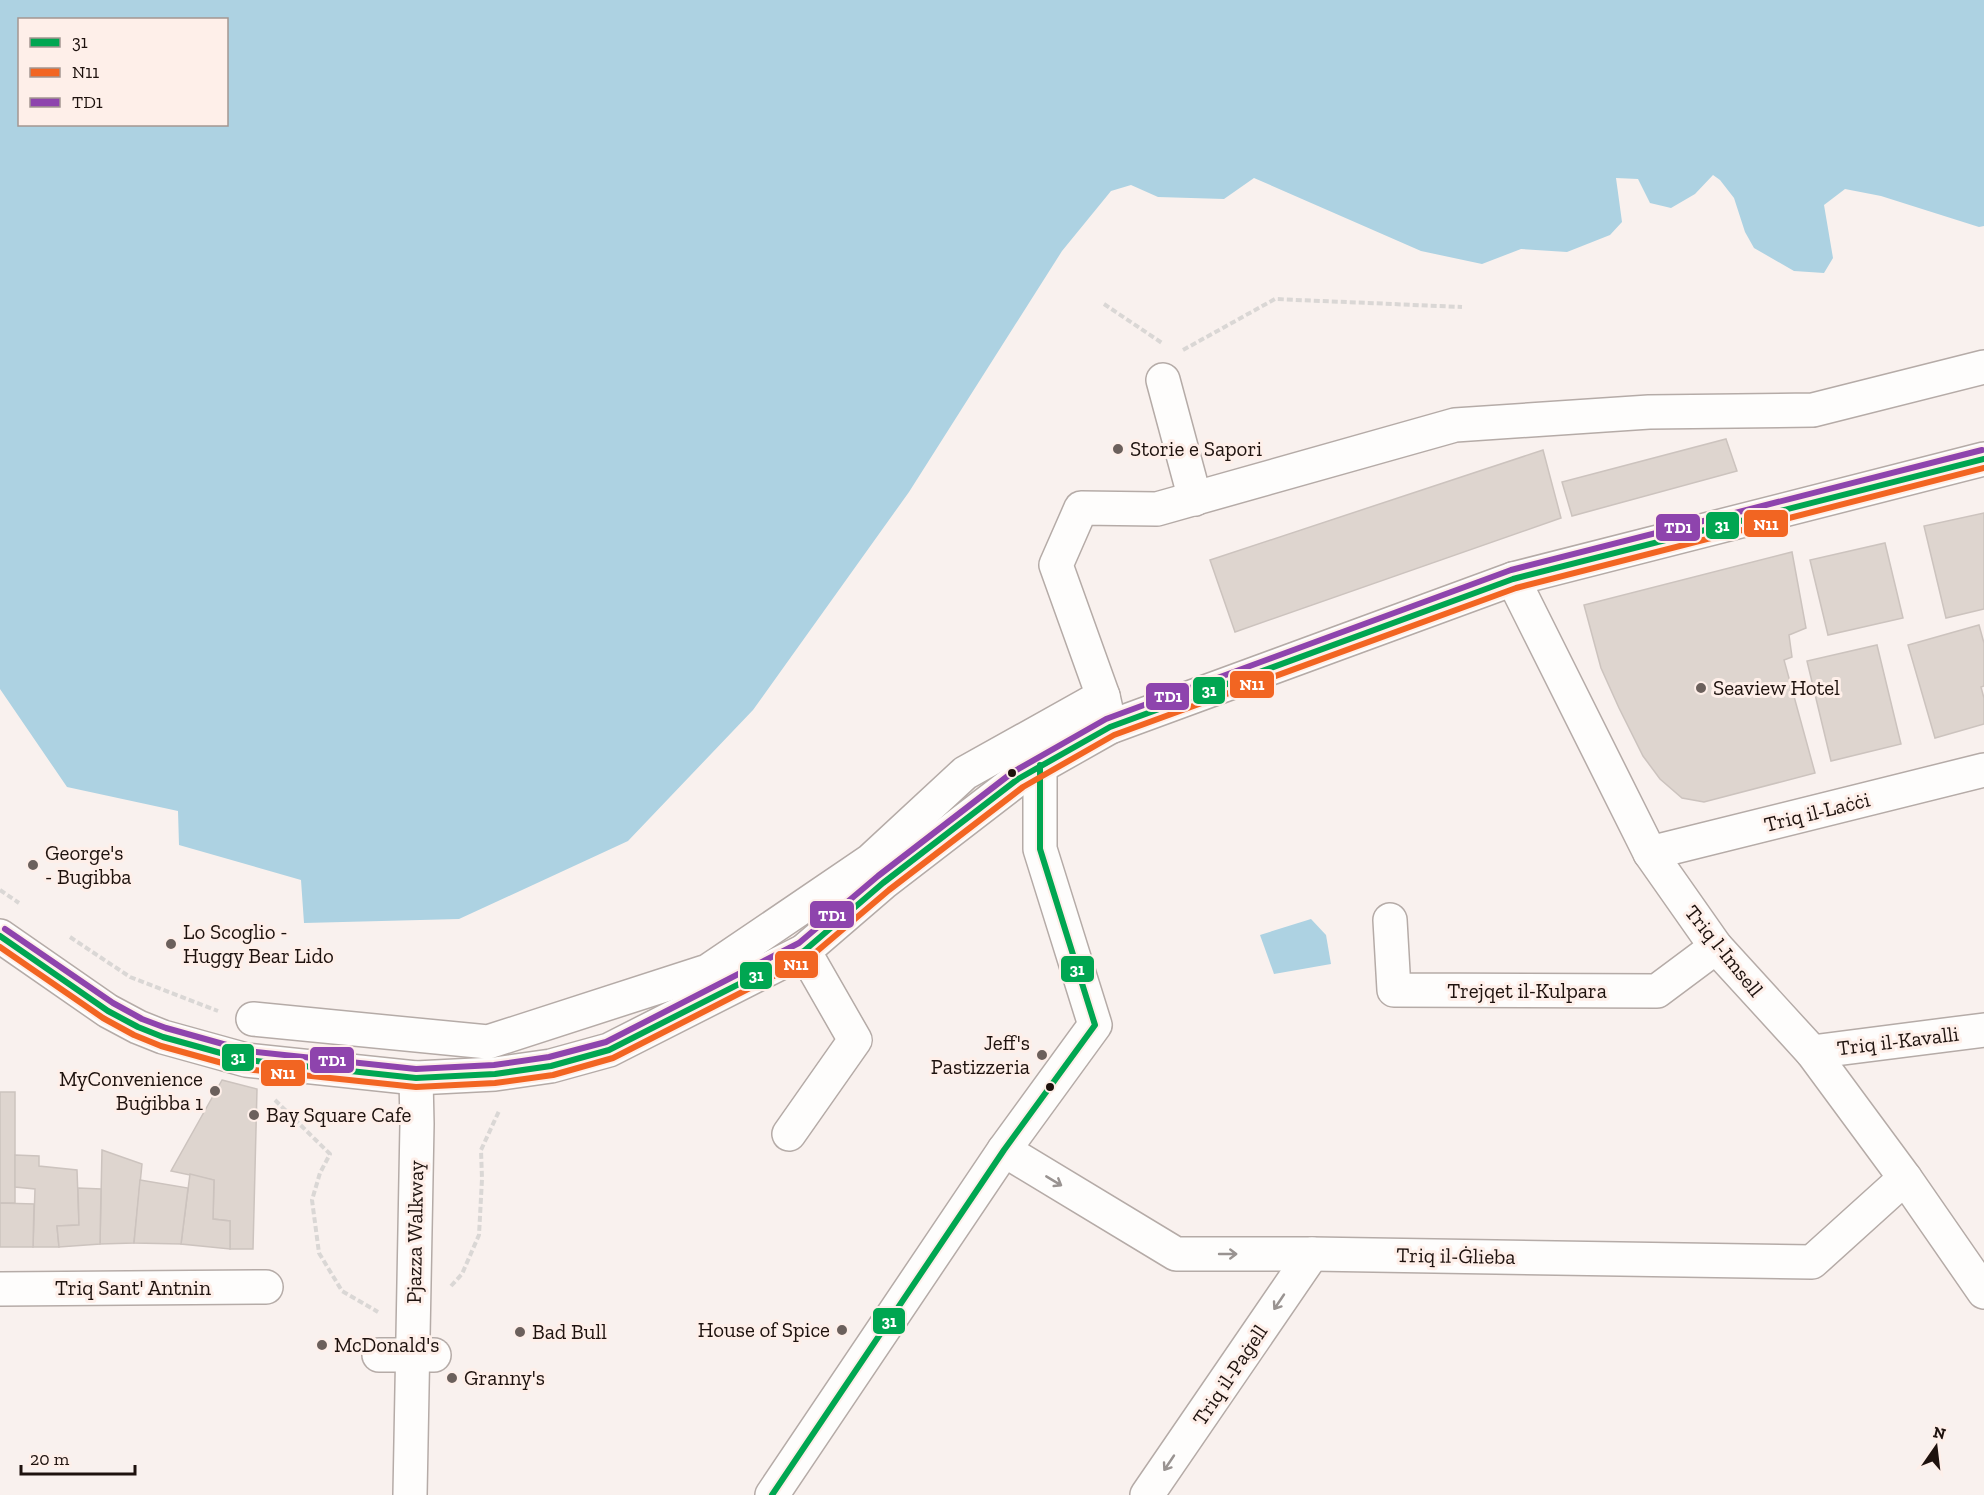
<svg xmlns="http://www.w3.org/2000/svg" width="1984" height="1495" font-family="'Zilla Slab',serif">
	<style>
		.water { fill: #add2e2; fill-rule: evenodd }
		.building { fill: #ded5cf; stroke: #ccc3be; stroke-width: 1.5 }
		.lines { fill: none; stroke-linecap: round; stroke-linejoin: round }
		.minor-casing { stroke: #b5aba7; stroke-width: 36 }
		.path { stroke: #dad7d5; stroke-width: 4; stroke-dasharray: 6 3; stroke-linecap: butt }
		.minor { stroke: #fefdfc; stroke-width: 33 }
		.bus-1-casing { stroke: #feefe9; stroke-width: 10 }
		.bus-2-casing { stroke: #feefe9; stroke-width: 10 }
		.bus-3-casing { stroke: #feefe9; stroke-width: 10 }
		.bus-1 { stroke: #00a651; stroke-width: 6 }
		.bus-2 { stroke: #f26522; stroke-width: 6 }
		.bus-3 { stroke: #8e44ad; stroke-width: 6 }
		.oneway { stroke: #999391 }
		.poi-dot { fill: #6b605c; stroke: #feefe9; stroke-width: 2 }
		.bus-dot { fill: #1e120e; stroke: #feefe9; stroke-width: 2 }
		.labels { text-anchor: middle; stroke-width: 6; stroke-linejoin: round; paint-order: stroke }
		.poi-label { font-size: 21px; fill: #1e120e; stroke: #feefe9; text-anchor: start }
		.street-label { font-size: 21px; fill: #1e120e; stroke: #feefe9 }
		.line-badge { stroke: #feefe9; stroke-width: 2 }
		.badge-label { font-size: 16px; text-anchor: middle; font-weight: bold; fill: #fff }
	</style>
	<rect width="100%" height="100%" fill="#f9f1ee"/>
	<g class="water">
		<path d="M0 0H1984V226L1979 227 1881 196 1845 189 1824 205 1833 258 1824 273 1794 271 1754 248 1745 232 1734 198 1720 180 1713 175 1695 194 1671 208 1650 203 1638 179 1616 178 1622 222 1610 235 1567 252 1521 249 1482 264 1421 251 1254 178 1224 199 1158 197 1131 185 1111 191 1062 251 909 492 753 710 628 841 459 919 304 923 301 880 179 845 178 811 67 787 0 689ZM20 20H226V124H20Z"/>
		<polygon points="1311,919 1326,935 1331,964 1274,974 1260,935"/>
	</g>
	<g class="building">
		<polygon points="1726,439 1737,471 1572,516 1562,482"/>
		<polygon points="1543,450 1561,518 1235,632 1210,560"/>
		<polygon points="1984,513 1984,609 1946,618 1924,526"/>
		<polygon points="1885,543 1903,618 1828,635 1810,560"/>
		<polygon points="1792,552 1806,628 1789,635 1792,657 1784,660 1815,773 1704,802 1682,798 1660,779 1643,756 1619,708 1601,668 1584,605"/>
		<polygon points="1979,625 1984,643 1984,686 1981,687 1984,698 1984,724 1935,738 1908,645"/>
		<polygon points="1877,645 1901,744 1831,761 1807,661"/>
		<polygon points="222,1080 257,1089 253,1249 230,1249 230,1221 213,1219 214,1180 171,1171"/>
		<rect x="0" y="1092" width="15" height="111"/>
		<polygon points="102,1150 142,1164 134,1243 100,1244"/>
		<polygon points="15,1155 39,1156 39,1166 77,1170 79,1225 57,1226 59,1247 33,1247 35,1189 15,1187"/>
		<polygon points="190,1174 214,1180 213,1219 230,1221 230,1249 181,1244"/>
		<polygon points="140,1180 188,1188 181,1244 134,1243"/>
		<polygon points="78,1188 101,1189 100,1244 59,1247 57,1226 79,1225"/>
		<polygon points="0,1203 34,1204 33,1247 0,1247"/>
	</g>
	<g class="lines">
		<defs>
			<g id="minor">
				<polyline points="1163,380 1195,499"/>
				<polyline points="1513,579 1650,853 1716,947 1812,1052 1905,1178 1984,1292"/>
				<polyline points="1110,727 1103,696 1056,565 1081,508 1157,509 1455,425 1649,412 1813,410 1984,367"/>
				<polyline points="1650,853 1984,770"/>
				<polyline points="1390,920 1394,990 1657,991 1716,947"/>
				<polyline points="0,936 108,1011 138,1027 163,1037 246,1060 416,1078 495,1074 551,1066 609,1050 804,951 883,883 1018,779 1110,727 1513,579 1984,459"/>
				<polyline points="253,1019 488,1042 708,971 870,861 965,773 1103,696"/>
				<polyline points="1812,1052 1984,1030"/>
				<polyline points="789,1134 855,1040 804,951"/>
				<polyline points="1004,1150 1176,1254 1312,1254 1812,1262 1905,1178"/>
				<polyline points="0,1289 266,1287"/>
				<polyline points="379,1355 434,1355"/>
				<polyline points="410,1495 417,1124 416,1078"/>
				<polyline points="772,1495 1004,1150 1095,1025 1040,849 1040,765"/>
				<polyline points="1147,1495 1312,1254"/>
			</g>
		</defs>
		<use href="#minor" class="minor-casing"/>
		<g class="path">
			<polyline points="1104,304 1162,343"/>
			<polyline points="1183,350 1275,299 1462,307"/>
			<polyline points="0,890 19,903"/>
			<polyline points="70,937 130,977 218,1011"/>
			<polyline points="275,1100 330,1154 320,1173 312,1200 319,1253 342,1291 378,1312"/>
			<polyline points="451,1286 462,1274 479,1235 482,1179 481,1150 499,1111"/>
		</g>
		<use href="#minor" class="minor"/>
		<defs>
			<g id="bus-1">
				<polyline points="0,936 108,1011 138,1027 163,1037 246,1060 416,1078 495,1074 551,1066 609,1050 804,951 883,883 1018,779 1110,727 1513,579 1984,459"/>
				<polyline points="772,1495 1004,1150 1095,1025 1040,849 1040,765"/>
			</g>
			<polyline id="bus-2" points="0,947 103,1018 134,1035 161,1046 244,1069 416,1087 495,1083 553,1075 613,1058 809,958 889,890 1023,787 1114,735 1516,588 1984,468"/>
			<polyline id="bus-3" points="5,929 113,1003 142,1019 166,1028 248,1051 416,1069 494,1065 549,1057 606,1042 799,943 878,876 1013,772 1106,719 1511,570 1982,450"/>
		</defs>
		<use href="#bus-1" class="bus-1-casing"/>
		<use href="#bus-2" class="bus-2-casing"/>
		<use href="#bus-3" class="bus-3-casing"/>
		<use href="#bus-1" class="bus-1"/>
		<use href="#bus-2" class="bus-2"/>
		<use href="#bus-3" class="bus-3"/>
	</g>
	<defs><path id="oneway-shaft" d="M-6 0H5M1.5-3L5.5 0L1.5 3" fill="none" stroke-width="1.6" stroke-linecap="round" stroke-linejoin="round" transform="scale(1.5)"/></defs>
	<g class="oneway">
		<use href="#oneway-shaft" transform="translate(1054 1181) rotate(31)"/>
		<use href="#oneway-shaft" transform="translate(1228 1254)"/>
		<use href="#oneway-shaft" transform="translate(1279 1302) rotate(124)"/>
		<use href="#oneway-shaft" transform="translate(1169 1463) rotate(124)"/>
	</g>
	<g class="poi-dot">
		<circle cx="1118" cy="449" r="6"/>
		<circle cx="1701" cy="688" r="6"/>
		<circle cx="33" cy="865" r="6"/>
		<circle cx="171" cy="944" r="6"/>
		<circle cx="1042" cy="1055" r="6"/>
		<circle cx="215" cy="1091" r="6"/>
		<circle cx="254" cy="1115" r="6"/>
		<circle cx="842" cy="1330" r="6"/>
		<circle cx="520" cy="1332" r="6"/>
		<circle cx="322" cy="1345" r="6"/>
		<circle cx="452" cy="1378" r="6"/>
	</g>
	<g class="bus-dot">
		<circle cx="1012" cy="773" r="5"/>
		<circle cx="1050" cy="1087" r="5"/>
	</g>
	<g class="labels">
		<g class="poi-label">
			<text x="1130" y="456">Storie e Sapori</text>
			<text x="1713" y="695">Seaview Hotel</text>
			<text x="45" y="860">George's<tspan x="45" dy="24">- Bugibba</tspan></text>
			<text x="183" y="939">Lo Scoglio -<tspan x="183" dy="24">Huggy Bear Lido</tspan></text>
			<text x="1030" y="1050" text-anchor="end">Jeff's<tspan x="1030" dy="24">Pastizzeria</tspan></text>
			<text x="203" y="1086" text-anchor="end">MyConvenience<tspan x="203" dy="24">Buġibba 1</tspan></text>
			<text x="266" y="1122">Bay Square Cafe</text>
			<text x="830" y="1337" text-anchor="end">House of Spice</text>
			<text x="532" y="1339">Bad Bull</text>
			<text x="334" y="1352">McDonald's</text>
			<text x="464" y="1385">Granny's</text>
		</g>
		<g class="street-label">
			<text transform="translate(1817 812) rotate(-14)" y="7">Triq il-Laċċi</text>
			<text transform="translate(1724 951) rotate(51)" y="7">Triq l-Imsell</text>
			<text x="1527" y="998">Trejqet il-Kulpara</text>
			<text transform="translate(1898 1041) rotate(-7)" y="7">Triq il-Kavalli</text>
			<text transform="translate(415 1232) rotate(-89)" y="7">Pjazza Walkway</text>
			<text transform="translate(1456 1256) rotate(1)" y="7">Triq il-Ġlieba</text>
			<text x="133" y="1295">Triq Sant' Antnin</text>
			<text transform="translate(1230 1375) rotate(-56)" y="7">Triq il-Paġell</text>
		</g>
	</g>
	<g class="line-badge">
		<rect x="1743" y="509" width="46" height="29" rx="6" fill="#f26522"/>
		<rect x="1705" y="511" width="35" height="29" rx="6" fill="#00a651"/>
		<rect x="1655" y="513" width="46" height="29" rx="6" fill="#8e44ad"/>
		<rect x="1229" y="670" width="46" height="29" rx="6" fill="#f26522"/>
		<rect x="1192" y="676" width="34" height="29" rx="6" fill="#00a651"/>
		<rect x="1145" y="682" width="45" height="29" rx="6" fill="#8e44ad"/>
		<rect x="809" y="900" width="46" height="29" rx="6" fill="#8e44ad"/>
		<rect x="774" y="950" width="45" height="29" rx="6" fill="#f26522"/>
		<rect x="1060" y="955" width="35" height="28" rx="6" fill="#00a651"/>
		<rect x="739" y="961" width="34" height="29" rx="6" fill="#00a651"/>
		<rect x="221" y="1043" width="34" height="29" rx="6" fill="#00a651"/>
		<rect x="309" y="1046" width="46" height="28" rx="6" fill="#8e44ad"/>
		<rect x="260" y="1059" width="46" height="28" rx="6" fill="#f26522"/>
		<rect x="872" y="1307" width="34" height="28" rx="6" fill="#00a651"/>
	</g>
	<g class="badge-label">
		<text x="1766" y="530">N11</text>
		<text x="1722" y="531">31</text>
		<text x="1678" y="533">TD1</text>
		<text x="1252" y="690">N11</text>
		<text x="1209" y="696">31</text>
		<text x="1168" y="702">TD1</text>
		<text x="832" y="921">TD1</text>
		<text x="796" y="970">N11</text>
		<text x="1077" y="975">31</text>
		<text x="756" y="981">31</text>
		<text x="238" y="1063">31</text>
		<text x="332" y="1066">TD1</text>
		<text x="283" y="1079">N11</text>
		<text x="889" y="1327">31</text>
	</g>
	<rect x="18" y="18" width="210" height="108" fill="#feefe9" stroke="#a49791" stroke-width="1.5"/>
	<rect x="30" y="38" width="30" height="9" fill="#00a651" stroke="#a49791" stroke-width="1.5"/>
	<text x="72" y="48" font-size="18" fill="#1e120e">31</text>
	<rect x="30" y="68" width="30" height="9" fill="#f26522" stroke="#a49791" stroke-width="1.5"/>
	<text x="72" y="78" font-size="18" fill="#1e120e">N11</text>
	<rect x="30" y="98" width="30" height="9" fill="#8e44ad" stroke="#a49791" stroke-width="1.5"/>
	<text x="72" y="108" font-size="18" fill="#1e120e">TD1</text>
	<g transform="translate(1936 1447) rotate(14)" stroke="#feefe9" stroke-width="4.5" paint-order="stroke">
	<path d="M0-4.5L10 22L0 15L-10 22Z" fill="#1e120e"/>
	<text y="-9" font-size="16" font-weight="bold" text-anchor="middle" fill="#1e120e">N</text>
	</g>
	<path d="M21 1465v9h114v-9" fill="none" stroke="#1e120e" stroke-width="3"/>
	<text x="30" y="1465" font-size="18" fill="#1e120e" stroke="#feefe9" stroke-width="4.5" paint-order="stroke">20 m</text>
</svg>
